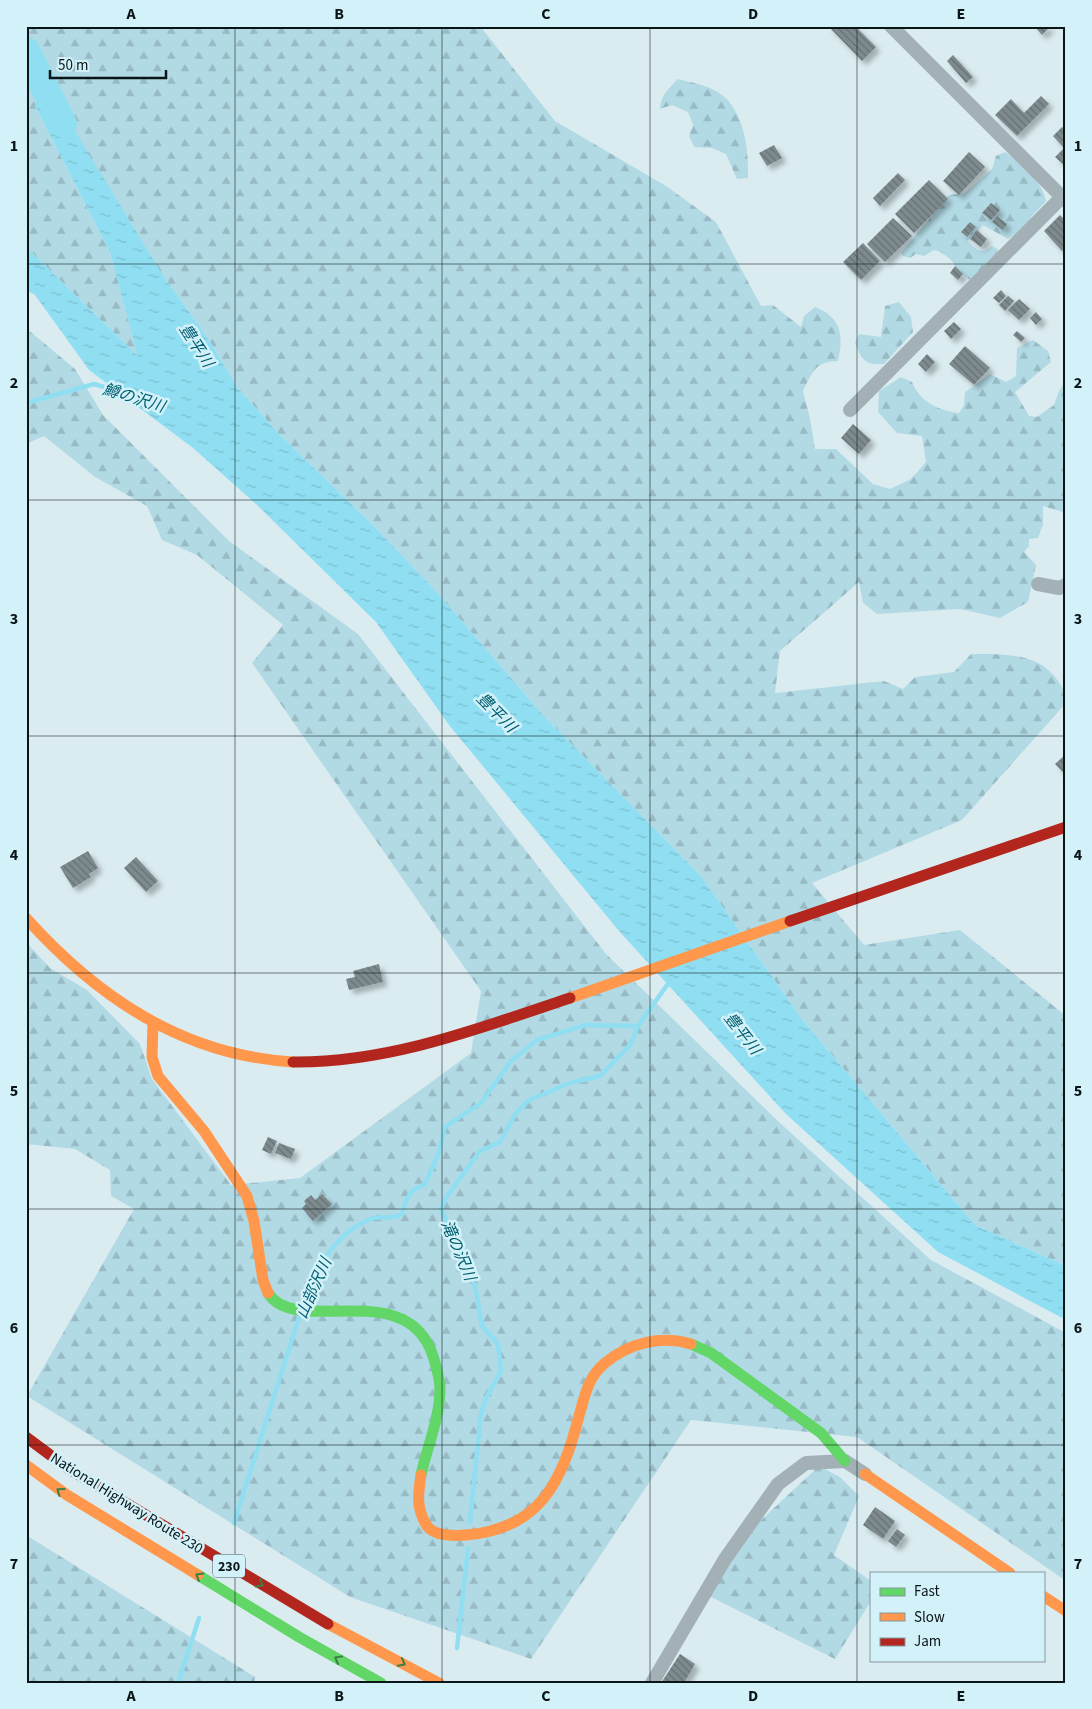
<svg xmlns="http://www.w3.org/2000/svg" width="1092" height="1709" font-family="'Source Sans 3','Noto Sans JP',sans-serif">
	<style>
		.forest { fill: url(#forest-firs) }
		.water { fill: url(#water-ripples) }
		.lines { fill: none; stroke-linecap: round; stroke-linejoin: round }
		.stream { stroke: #90def2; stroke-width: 4.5 }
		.river { stroke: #90def2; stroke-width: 28 }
		.building { fill: url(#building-back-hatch); filter: url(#shadow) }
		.street { stroke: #a3b1b6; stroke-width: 14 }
		.fast { stroke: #63d668; stroke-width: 11 }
		.slow { stroke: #ff974d; stroke-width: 11 }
		.jam { stroke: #b3261e; stroke-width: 11 }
		.oneway { stroke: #3b7f44 }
		.grid { fill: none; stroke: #0a1517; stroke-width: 1; stroke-opacity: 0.55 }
		.labels { text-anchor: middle; stroke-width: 5; stroke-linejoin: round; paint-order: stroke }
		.shield { fill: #d3f1f9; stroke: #46575b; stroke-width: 1 }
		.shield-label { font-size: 14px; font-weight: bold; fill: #0a1517 }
		.street-label { font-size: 15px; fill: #0a1517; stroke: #d3f1f9 }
		.water-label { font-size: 16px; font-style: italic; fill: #005f71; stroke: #d3f1f9 }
		.neatline { fill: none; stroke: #0a1517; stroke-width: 2 }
		.grid-label { font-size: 16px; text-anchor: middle; font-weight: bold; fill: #0a1517 }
	</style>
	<defs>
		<pattern id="forest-firs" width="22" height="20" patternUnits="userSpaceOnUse" patternTransform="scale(1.25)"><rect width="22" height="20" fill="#b2dae5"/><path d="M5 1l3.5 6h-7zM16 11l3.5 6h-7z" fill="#98bac4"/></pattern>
		<pattern id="water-ripples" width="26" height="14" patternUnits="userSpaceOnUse" patternTransform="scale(1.25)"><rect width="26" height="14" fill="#90def2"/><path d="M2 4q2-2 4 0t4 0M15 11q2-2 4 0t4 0" fill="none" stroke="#7bbecf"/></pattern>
		<pattern id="building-back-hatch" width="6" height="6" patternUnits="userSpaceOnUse" patternTransform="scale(1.25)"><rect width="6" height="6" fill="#7e8b8e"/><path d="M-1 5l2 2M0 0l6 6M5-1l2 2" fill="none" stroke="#657073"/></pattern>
		<filter id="shadow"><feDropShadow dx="4.5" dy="4.5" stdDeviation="2.5" flood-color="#0004"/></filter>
	</defs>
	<rect width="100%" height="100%" fill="#dbecf1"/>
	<g class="forest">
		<path d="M26 26H480L555 121 666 186 716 222 761 306 773 305 801 327 804 316 815 307C841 317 844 335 838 361 814 362 813 372 803 391L810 418 815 449H836L873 484 890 489 911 479 926 462 922 436 897 433 878 412 879 391 901 377 912 382C920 402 938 410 959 413L964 405 965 392 990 374 1006 382 1016 376 1017 348 1033 340 1048 351 1051 362 1015 392 1029 416 1037 417 1054 405 1059 391 1066 381V513L1043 506V524L1038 538 1029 539V546L1024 552 1036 565 1028 602 1000 618 960 609 877 614 863 603 859 582 780 651 775 693 884 681 903 689 915 677 954 672 971 654C1002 654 1039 652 1058 681 1063 689 1066 693 1066 703L962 820 812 883 864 945 960 930 1066 1016V1266L975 1225 801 1018 701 876 543 715 434 589 374 526 280 435 238 388 207 337 164 277 35 106 110 252 139 357 26 247Z"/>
		<path d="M678 79C689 82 702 84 712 89 744 103 749 148 748 178L737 179 726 154 712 148 694 147 689 136 693 125 688 112 672 105 660 109C660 96 669 88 678 79Z"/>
		<path d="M1005 152C1021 163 1043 182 1046 201L1031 217 1027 228 1008 239 983 225 967 241 978 250 985 251 992 246 999 250 972 281C957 274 954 255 934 250L924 256 916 254 910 258 903 256 901 253 949 195 965 193 992 169 996 156Z"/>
		<path d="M899 302 911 317 913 332 884 364C863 365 863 360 855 343L859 334 881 337 885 306Z"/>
		<polygon points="26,328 75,369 103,415 229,541 358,634 606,954 780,1123 931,1260 1066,1333 1066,1581 857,1437 691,1420 531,1659 350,1597 27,1396 134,1209 111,1196 110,1170 75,1149 26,1144 26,942 50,968 87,990 140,1044 152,1079 231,1185 300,1178 471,1053 481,991 252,663 283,625 197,555 162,540 147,506 95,477 44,436 26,444"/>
		<polygon points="819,1466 840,1477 859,1496 834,1555 871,1581 871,1601 835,1659 709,1596 742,1538"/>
		<polygon points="26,1535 255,1677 254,1683 26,1683"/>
	</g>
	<polygon class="water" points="48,87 164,277 207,337 238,388 280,435 374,526 434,589 543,715 701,876 801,1018 975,1225 1066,1266 1066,1320 938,1252 785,1113 619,931 449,725 376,622 256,504 193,448 89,370 35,295 26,290 26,247 138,356 110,252 35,106"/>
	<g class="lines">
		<g class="stream">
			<polyline points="26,403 94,384 121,392"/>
			<path d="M304 1305C317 1269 331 1237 368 1220 379 1214 391 1221 402 1214L406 1200 412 1191 425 1184 438 1155 445 1127 481 1103 511 1061 537 1040 585 1025 638 1026"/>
			<polyline points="470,1522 481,1413 487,1396 501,1371 498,1344 482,1326 475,1286 441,1209 447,1196 480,1151 500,1142 516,1113 529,1100 570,1083 600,1076 631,1044 638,1026 670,981"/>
			<polyline points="234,1523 300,1314"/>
			<polyline points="457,1648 468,1548"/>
			<polyline points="178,1683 199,1618"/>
		</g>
		<polyline class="river" points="26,51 63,124"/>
	</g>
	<g class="building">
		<polygon points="828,26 855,26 876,47 862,61"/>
		<polygon points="1034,26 1051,26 1042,35"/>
		<polygon points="953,55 973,77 966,83 947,61"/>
		<polygon points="1041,96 1049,104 1017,136 995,115 1011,99 1024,113"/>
		<polygon points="1062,127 1066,130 1066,167 1055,157 1064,148 1053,136"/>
		<polygon points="774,145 782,158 767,166 759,153"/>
		<polygon points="969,152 985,167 959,195 943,181"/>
		<polygon points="898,173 905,180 880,206 873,198"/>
		<polygon points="929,180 948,199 914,233 895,214"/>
		<polygon points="991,203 1000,210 991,220 982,213"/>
		<polygon points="1060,215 1066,221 1066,247 1062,251 1044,231"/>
		<polygon points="997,216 1007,224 1003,230 992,222"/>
		<polygon points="893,218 912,236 885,262 867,244"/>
		<polygon points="970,222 976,227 967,237 961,232"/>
		<polygon points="977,230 987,239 981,247 970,239"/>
		<polygon points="863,243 880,261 861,280 843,262"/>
		<polygon points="955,266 963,274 958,280 950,273"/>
		<polygon points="1001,290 1006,296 999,303 993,298"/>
		<polygon points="1008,296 1014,301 1005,311 999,305"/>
		<polygon points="1019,299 1030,309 1019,320 1008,310"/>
		<polygon points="1036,312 1042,319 1036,325 1030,318"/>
		<polygon points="954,322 961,329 951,339 944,331"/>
		<polygon points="1017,331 1025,338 1021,342 1013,335"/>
		<polygon points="965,346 990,368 974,385 949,364"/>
		<polygon points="927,354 935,362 926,372 918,364"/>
		<polygon points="853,424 871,440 859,454 841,438"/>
		<polygon points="1066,754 1066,775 1055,764"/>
		<polygon points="88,851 98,868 89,874 91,877 73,888 60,867"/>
		<polygon points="136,857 158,881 146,892 124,868"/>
		<polygon points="379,964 383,982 349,990 346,979 355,977 353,971"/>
		<polygon points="268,1137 277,1141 271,1154 262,1150"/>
		<polygon points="279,1143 295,1149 291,1159 275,1153"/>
		<polygon points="322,1194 332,1204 313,1221 302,1208 306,1204 304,1201 311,1195 315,1200"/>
		<polygon points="875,1507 895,1521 883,1539 863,1525"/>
		<polygon points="897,1529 905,1535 896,1547 888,1541"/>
		<polygon points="680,1654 695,1664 684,1683 661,1683"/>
	</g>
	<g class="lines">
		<g class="street">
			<polyline points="891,26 1066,201"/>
			<polyline points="850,410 1062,197"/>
			<polyline points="1038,584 1059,588 1066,585"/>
			<polyline points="652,1683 725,1559 778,1484 806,1463 845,1461 865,1474"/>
		</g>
		<g class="fast">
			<path d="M268 1293C296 1338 407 1275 433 1356 436 1366 440 1378 440 1389 440 1418 427 1447 421 1475"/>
			<polyline points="691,1344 711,1353 821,1433 845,1461"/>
			<polyline points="198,1575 299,1637 381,1683"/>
		</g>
		<g class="slow">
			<path d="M26 918C98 998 183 1055 293 1062"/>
			<polyline points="570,998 790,921"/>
			<polyline points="153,1023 152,1057 158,1076 204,1131 247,1196 254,1221 263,1280 268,1293"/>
			<polyline points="26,1465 67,1495 198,1575"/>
			<polyline points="865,1474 1010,1573"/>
			<path d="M421 1475C418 1494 416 1509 427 1526 434 1536 455 1536 466 1535 541 1529 562 1481 579 1416 585 1395 588 1377 605 1363 629 1343 661 1335 691 1344"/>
			<polyline points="1043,1596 1066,1611"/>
			<polyline points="328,1624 439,1683"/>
		</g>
		<g class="jam">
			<polyline points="790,921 1066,827"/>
			<path d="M293 1062C389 1063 480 1028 570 998"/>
			<polyline points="26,1437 69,1469 328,1624"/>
		</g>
	</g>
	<defs><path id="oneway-chevron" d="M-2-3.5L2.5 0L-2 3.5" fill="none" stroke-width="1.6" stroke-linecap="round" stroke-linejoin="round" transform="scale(1.25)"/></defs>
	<g class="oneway">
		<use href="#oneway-chevron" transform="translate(60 1491) rotate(-144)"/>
		<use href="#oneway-chevron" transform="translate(199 1576) rotate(-149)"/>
		<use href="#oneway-chevron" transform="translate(260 1584) rotate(31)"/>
		<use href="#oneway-chevron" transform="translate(338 1659) rotate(-151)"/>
		<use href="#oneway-chevron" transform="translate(402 1663) rotate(28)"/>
	</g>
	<path class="grid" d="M235 26V1683M442 26V1683M650 26V1683M857 26V1683M26 264H1066M26 500H1066M26 736H1066M26 973H1066M26 1209H1066M26 1445H1066"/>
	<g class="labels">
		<rect class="shield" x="213" y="1554.5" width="32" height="23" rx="4"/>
		<g class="shield-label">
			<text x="229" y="1571">230</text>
		</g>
		<g class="street-label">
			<text transform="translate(127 1503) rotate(32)" y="5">National Highway Route 230</text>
		</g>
		<g class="water-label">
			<text transform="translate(197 345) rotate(57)" y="6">豊平川</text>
			<text transform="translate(134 397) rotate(17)" y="6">鱒の沢川</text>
			<text transform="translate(497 712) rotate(45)" y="6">豊平川</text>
			<text transform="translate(743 1033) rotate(52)" y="6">豊平川</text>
			<text transform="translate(459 1250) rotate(67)" y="6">滝の沢川</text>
			<text transform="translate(313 1288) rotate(-66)" y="6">山部沢川</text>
		</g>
	</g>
	<rect width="1092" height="1709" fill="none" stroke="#d3f1f9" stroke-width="55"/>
	<rect x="870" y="1572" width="175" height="90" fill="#d3f1f9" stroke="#83999f"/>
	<rect x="880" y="1588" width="25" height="8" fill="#63d668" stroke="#83999f"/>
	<text x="914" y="1596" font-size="15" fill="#0a1517">Fast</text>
	<rect x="880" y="1613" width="25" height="8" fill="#ff974d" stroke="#83999f"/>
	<text x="914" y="1622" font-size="15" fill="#0a1517">Slow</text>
	<rect x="880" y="1638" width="25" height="8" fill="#b3261e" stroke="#83999f"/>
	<text x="914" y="1646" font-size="15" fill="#0a1517">Jam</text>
	<path d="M50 70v8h116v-8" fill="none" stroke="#0a1517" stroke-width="2.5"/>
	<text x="58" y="70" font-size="15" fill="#0a1517" stroke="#d3f1f9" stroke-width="4" paint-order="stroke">50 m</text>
	<rect x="28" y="28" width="1036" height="1654" class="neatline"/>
	<g class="grid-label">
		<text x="131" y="19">A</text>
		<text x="339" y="19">B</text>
		<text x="546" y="19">C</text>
		<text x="753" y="19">D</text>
		<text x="961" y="19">E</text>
		<text x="14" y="151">1</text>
		<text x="1078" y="151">1</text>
		<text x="14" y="388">2</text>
		<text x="1078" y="388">2</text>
		<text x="14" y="624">3</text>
		<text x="1078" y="624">3</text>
		<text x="14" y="860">4</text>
		<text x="1078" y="860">4</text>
		<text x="14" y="1096">5</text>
		<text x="1078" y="1096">5</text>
		<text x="14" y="1333">6</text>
		<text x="1078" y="1333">6</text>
		<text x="14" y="1569">7</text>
		<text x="1078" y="1569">7</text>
		<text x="131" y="1701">A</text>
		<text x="339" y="1701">B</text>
		<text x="546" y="1701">C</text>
		<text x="753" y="1701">D</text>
		<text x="961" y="1701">E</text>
	</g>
</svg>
